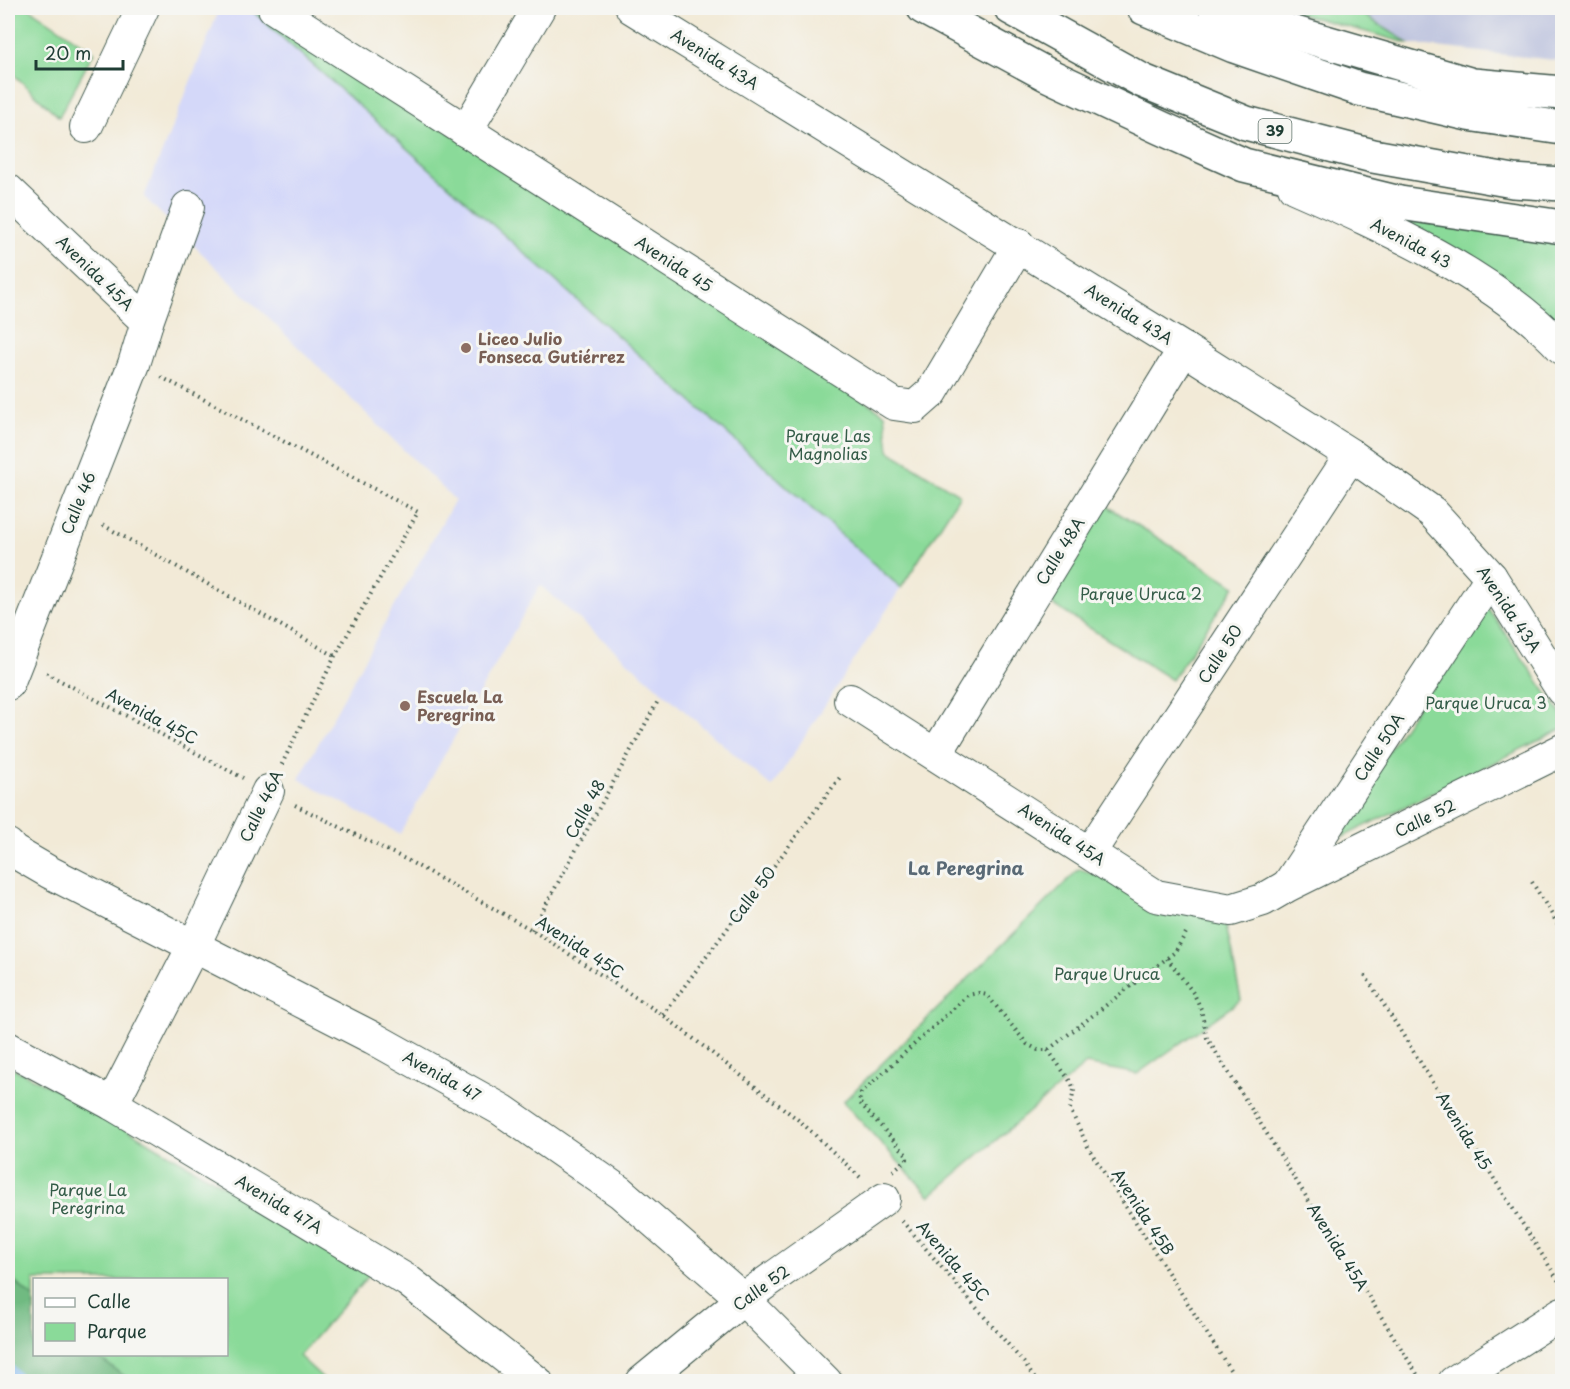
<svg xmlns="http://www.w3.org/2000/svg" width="1570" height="1389" font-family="'Playpen Sans',sans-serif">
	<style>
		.built { fill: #d4d8f9 }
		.industrial { fill: #bdc3de }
		.green { fill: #8ada99; stroke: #548c66; stroke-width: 1.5 }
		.forest { fill: #6fba81; stroke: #477c5a; stroke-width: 1.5 }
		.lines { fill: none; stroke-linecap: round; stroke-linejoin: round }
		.stream { stroke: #81b7f0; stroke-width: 9 }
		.minor-casing { stroke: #3f574c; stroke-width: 34 }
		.highway-casing { stroke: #3f574c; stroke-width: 36 }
		.path { stroke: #3f574c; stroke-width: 4; stroke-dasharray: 1.5 4.5; stroke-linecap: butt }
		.minor { stroke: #fff; stroke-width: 32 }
		.highway { stroke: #fff; stroke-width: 33 }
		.education-dot { fill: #8d6e63; stroke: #f6f6f2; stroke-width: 2 }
		.labels { text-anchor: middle; stroke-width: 6; stroke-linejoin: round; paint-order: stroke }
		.shield { fill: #f6f6f2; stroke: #60746d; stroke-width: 1.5 }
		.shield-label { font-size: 15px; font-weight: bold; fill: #1f3d34 }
		.street-label { font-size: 16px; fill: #1f3d34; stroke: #f6f6f2 }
		.education-label { font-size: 16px; font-weight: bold; fill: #785e54; stroke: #f6f6f2; text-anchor: start }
		.park-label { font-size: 16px; fill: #345c48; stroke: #f6f6f2 }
		.neighbourhood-label { font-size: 18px; font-weight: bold; fill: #596975; stroke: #f6f6f2 }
	</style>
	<rect width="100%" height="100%" fill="#f6f6f2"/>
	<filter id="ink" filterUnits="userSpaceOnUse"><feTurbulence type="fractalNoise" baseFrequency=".0167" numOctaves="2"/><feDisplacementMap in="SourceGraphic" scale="12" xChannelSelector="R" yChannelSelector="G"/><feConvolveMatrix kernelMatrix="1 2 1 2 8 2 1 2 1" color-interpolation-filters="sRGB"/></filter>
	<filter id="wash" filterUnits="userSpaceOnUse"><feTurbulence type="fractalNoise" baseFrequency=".008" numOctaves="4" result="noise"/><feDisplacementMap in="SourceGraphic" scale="24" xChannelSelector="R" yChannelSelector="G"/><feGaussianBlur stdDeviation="1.35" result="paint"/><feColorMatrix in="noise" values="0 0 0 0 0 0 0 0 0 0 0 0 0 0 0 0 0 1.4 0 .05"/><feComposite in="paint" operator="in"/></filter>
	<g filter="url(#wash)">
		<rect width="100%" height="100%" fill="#f2ead7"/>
		<polygon class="built" points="220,8 249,8 901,588 772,787 540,585 400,834 299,779 379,633 455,500 144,197"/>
		<polygon class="industrial" points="1353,8 1562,8 1562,61 1410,44"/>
		<g class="green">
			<polygon points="8,8 29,8 94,52 59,117 8,69"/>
			<polygon points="249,8 257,8 885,414 889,451 960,495 901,588"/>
			<polygon points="1282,8 1353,8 1410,44 1294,12"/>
			<polygon points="1383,208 1562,237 1562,333"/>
			<polygon points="1102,503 1235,586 1172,680 1042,598"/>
			<polygon points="1485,604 1562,715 1562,729 1343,837 1349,810"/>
			<polygon points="1079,869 1224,915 1241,1000 1137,1074 1086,1064 930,1196 843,1102"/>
			<polygon points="8,1066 81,1102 371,1273 299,1356 326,1381 131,1381 95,1355 226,1354 226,1280 34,1280 34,1299 8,1275"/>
		</g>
		<polygon class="forest" points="8,1275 34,1299 34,1354 95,1355 131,1381 8,1381"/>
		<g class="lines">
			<polyline class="stream" points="8,1367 22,1382"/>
		</g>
	</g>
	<g filter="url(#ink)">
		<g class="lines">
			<defs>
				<g id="minor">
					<polyline points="274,8 894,404 915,407 932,392 1019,245"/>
					<polyline points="632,8 1184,349 1351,455 1432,512 1491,577 1562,690"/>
					<polyline points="86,127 143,8"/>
					<polyline points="466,131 539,8"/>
					<path d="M1294 187C1385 227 1494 275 1562 348"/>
					<polyline points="8,190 147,322"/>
					<polyline points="8,684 134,364 147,322 188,207"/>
					<polyline points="850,700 1156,896 1231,910 1263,900 1287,886 1562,750"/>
					<polyline points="936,754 1184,349"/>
					<polyline points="8,845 13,851 49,872 373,1038 502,1110 620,1192 743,1299 826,1382"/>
					<polyline points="1090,852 1351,455"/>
					<polyline points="1288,885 1491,577"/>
					<polyline points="8,1048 112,1104 408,1281 537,1382"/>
					<polyline points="112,1104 194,945 268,791"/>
					<polyline points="642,1382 743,1299 884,1199"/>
					<polyline points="1454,1382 1562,1313"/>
				</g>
				<g id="highway">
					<polyline points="924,8 1046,74 1161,128 1244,165 1400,203 1562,227"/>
					<polyline points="1011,8 1143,81 1246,123 1373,156 1513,181 1562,184"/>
					<polyline points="1144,8 1234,46 1359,89 1468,114 1562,128"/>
					<polyline points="1215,8 1250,20 1473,85 1562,93"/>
				</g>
			</defs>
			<use href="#minor" class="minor-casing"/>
			<use href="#highway" class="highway-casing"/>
			<g class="path">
				<polyline points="161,377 418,512 335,656 281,766"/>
				<polyline points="103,525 335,656"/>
				<polyline points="46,673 243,778"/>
				<polyline points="295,805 407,860 532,930 663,1015 801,1122 862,1179"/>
				<polyline points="1532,882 1562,931"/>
				<polyline points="532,930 659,699"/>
				<polyline points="1167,958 1194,994 1201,1009 1207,1038 1422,1382"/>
				<polyline points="1365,975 1560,1283"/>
				<polyline points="663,1015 841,776"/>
				<polyline points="1048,1050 1072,1084 1074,1090 1070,1109 1089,1149 1238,1382"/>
				<polyline points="893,1171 907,1159 906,1154 859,1102 861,1093 968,995 978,993 987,995 1027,1044 1038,1050 1048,1050 1175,952 1187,931"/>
				<polyline points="902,1221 1024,1363 1037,1382"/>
			</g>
			<use href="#minor" class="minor"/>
			<use href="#highway" class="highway"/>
		</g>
	</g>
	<g class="education-dot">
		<circle cx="466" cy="348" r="6"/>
		<circle cx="405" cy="706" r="6"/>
	</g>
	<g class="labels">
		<rect class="shield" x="1258.5" y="119" width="33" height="24" rx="4.5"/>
		<g class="shield-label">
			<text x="1275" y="136">39</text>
		</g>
		<g class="street-label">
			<text transform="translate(715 59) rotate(32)" y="6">Avenida 43A</text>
			<text transform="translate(1411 243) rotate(28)" y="6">Avenida 43</text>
			<text transform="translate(674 264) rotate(33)" y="6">Avenida 45</text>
			<text transform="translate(95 273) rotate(44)" y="6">Avenida 45A</text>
			<text transform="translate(1129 314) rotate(32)" y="6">Avenida 43A</text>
			<text transform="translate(78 503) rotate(-68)" y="6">Calle 46</text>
			<text transform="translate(1060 551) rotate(-58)" y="6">Calle 48A</text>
			<text transform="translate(1509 609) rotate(56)" y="6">Avenida 43A</text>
			<text transform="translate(1220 654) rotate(-57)" y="6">Calle 50</text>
			<text transform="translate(152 716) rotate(28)" y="6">Avenida 45C</text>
			<text transform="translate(1379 747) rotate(-57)" y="6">Calle 50A</text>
			<text transform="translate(261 806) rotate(-64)" y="6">Calle 46A</text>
			<text transform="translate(585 809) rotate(-61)" y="6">Calle 48</text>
			<text transform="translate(1425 818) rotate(-26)" y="6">Calle 52</text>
			<text transform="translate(1062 834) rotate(33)" y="6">Avenida 45A</text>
			<text transform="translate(752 895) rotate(-53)" y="6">Calle 50</text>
			<text transform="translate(580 947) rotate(33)" y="6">Avenida 45C</text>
			<text transform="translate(442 1076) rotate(29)" y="6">Avenida 47</text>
			<text transform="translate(1464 1131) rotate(58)" y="6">Avenida 45</text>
			<text transform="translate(279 1204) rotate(31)" y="6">Avenida 47A</text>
			<text transform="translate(1143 1212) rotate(57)" y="6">Avenida 45B</text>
			<text transform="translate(1338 1247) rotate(58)" y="6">Avenida 45A</text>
			<text transform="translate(953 1261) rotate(49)" y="6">Avenida 45C</text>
			<text transform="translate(761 1288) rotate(-36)" y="6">Calle 52</text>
		</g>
		<g class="education-label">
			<text x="478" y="345">Liceo Julio<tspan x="478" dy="18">Fonseca Gutiérrez</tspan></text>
			<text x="417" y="703">Escuela La<tspan x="417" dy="18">Peregrina</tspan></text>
		</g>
		<g class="park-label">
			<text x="828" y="442">Parque Las<tspan x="828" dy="18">Magnolias</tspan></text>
			<text x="1141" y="600">Parque Uruca 2</text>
			<text x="1486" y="709">Parque Uruca 3</text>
			<text x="1107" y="980">Parque Uruca</text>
			<text x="88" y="1196">Parque La<tspan x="88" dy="18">Peregrina</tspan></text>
		</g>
		<g class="neighbourhood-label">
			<text x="966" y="875">La Peregrina</text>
		</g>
	</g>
	<rect width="1570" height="1389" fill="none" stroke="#f6f6f2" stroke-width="30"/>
	<rect x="33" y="1278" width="195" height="78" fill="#f6f6f2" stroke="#a0aca6" stroke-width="1.5"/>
	<rect x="45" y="1298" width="30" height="9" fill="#ffffff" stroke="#a0aca6" stroke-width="1.5"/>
	<text x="87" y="1308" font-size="18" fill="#1f3d34">Calle</text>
	<rect x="45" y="1323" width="30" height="18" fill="#8ada99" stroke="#a0aca6" stroke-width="1.5"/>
	<text x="87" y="1338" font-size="18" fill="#1f3d34">Parque</text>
	<path d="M36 60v9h87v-9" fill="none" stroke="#1f3d34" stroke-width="3"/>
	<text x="45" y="60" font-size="18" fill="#1f3d34" stroke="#f6f6f2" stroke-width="4.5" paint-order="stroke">20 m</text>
</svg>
